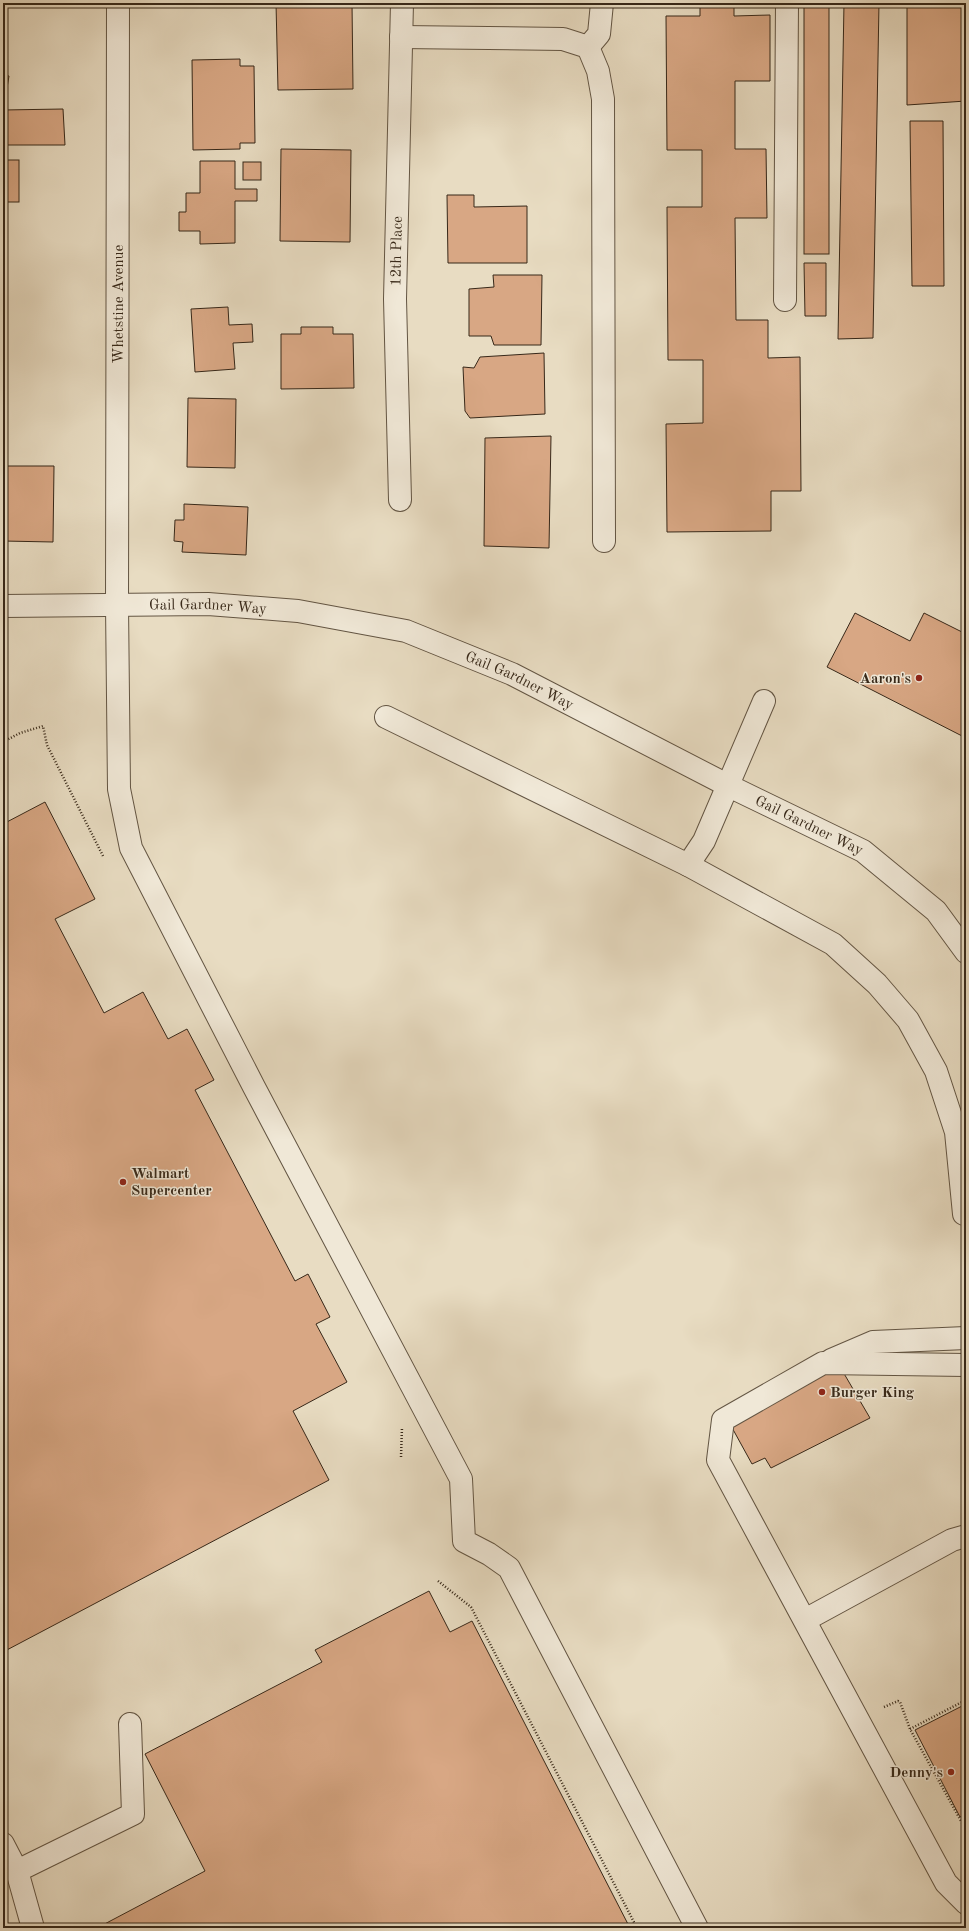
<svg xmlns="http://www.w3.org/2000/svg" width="969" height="1931" font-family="'Old Standard TT',serif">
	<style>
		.building { fill: #d8a784; stroke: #372819 }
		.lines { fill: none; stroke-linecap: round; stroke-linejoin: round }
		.minor-casing { stroke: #635543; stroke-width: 24 }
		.path { stroke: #372819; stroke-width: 2.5; stroke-dasharray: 1 2; stroke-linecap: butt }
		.minor { stroke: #f0e8d7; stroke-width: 22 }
		.poi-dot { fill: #8f2418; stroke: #f0e8d7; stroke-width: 1.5 }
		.labels { text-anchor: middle; stroke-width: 3; stroke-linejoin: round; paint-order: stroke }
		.street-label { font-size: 15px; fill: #372819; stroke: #f0e8d7 }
		.poi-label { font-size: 15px; font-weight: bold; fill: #372819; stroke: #f0e8d7; text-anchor: end }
	</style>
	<rect width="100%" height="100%" fill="#e8dcc2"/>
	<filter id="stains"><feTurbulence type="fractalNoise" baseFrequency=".005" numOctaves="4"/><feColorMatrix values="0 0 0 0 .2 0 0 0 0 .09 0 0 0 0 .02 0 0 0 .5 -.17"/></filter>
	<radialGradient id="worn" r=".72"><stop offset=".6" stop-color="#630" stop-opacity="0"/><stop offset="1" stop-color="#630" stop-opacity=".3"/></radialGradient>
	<g class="building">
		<polygon points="276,3 352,3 353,89 278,90"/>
		<polygon points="700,3 734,3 734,16 770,15 770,81 735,81 735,149 766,149 767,218 735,218 736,320 768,320 768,358 800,357 801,491 771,491 771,531 667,532 666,424 703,423 703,360 668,360 667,207 702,207 702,150 667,150 666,16 700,16"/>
		<rect x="804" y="3" width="25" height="251"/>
		<polygon points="844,3 879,3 873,338 838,339"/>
		<polygon points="907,3 966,3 966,101 907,105"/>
		<polygon points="240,59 240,66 254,66 255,143 240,143 240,149 193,150 192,60"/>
		<polygon points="3,75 9,76 5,100 3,99"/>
		<polygon points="63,109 65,145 3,145 3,110"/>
		<polygon points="910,121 943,121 944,286 912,286"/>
		<polygon points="281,149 351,150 350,242 280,241"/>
		<rect x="3" y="160" width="16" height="42"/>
		<polygon points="200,161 235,161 235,189 257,189 257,201 235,201 235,243 200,244 200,231 179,231 179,212 186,212 186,193 200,193"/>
		<rect x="243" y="162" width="18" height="18"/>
		<polygon points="447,195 474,195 474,207 527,206 527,263 448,263"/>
		<polygon points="804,263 826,263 826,316 805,316"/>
		<polygon points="493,275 542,275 541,345 494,345 491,336 469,336 469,289 494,287"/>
		<polygon points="228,307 229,325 252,324 253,342 233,343 235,369 195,372 191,309"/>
		<polygon points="301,327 333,327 333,334 353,334 354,388 281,389 281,334 301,334"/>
		<polygon points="544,353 545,414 470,418 465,411 463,367 474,368 480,357"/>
		<polygon points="188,398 236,399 235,468 187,467"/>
		<polygon points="551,436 549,548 484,546 485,438"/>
		<polygon points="3,466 54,466 53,542 3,541"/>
		<polygon points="184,504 248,507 246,555 182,552 183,542 174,541 175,520 184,520"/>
		<polygon points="855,613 910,641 924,613 966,634 966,738 827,667"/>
		<polygon points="45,802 95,899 55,919 104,1013 143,992 168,1039 187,1029 214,1080 195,1090 295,1281 308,1274 330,1317 316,1324 347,1382 293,1411 329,1480 3,1652 3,824"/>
		<polygon points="839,1365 870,1418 771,1468 765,1458 752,1464 730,1424"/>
		<polygon points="429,1591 450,1632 472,1621 630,1928 97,1928 205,1871 145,1754 322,1662 315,1650"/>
		<polygon points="966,1704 966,1814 960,1817 915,1730"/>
	</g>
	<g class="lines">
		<defs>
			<g id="minor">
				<polyline points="118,3 117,605 119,789 131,848 254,1087 461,1479 464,1541 489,1554 509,1568 697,1928"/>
				<polyline points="401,37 563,39 588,47 598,71 603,99 604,541"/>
				<polyline points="588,47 599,34 602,3"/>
				<polyline points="785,300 787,3"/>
				<path id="s1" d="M400 500 395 299 402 3"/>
				<path id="s2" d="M3 606 208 604 298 611 406 631 512 674 729 786 863 851 936 911 966 952"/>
				<polyline points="386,717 688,865 833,944 877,984 908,1020 936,1071 956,1132 964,1214"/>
				<polyline points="688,865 704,841 764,701"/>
				<polyline points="831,1360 873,1342 966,1338"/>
				<polyline points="966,1365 823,1363 723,1420 718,1460 946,1883 966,1903"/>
				<polyline points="805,1620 952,1540 966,1536"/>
				<polyline points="3,1844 17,1871 33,1928"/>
				<polyline points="17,1871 133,1814 130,1724"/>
			</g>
		</defs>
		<use href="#minor" class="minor-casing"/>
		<g class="path">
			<polyline points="3,742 20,733 43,726 47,745 103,856"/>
			<polyline points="401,1457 402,1427"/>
			<polyline points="438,1581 471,1607 637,1928"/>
			<polyline points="884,1707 898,1701 900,1702 910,1729 966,1830"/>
			<polyline points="910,1729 966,1700"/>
		</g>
		<use href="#minor" class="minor"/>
	</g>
	<g class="poi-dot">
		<circle cx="919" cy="678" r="4"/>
		<circle cx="123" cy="1182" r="4"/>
		<circle cx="822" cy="1392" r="4"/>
		<circle cx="951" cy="1772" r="4"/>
	</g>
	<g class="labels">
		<g class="street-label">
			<text dy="5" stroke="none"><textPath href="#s1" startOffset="249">12th Place</textPath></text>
			<text transform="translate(118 304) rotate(-90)" y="5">Whetstine Avenue</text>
			<text dy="5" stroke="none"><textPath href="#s2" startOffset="205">Gail Gardner Way</textPath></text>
			<text dy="5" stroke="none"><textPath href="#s2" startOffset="529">Gail Gardner Way</textPath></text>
			<text dy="5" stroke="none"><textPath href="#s2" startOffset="853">Gail Gardner Way</textPath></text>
		</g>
		<g class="poi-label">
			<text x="911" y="683">Aaron's</text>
			<text x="131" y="1178" text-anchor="start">Walmart<tspan x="131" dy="17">Supercenter</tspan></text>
			<text x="830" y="1397" text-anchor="start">Burger King</text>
			<text x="943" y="1777">Denny's</text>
		</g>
	</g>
	<rect width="969" height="1931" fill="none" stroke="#e8dcc2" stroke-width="16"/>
	<rect x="4" y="4" width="961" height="1923" fill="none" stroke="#372819" stroke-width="2"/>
	<rect x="8" y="8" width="953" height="1915" fill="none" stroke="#372819"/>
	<rect width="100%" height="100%" filter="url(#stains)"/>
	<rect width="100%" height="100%" fill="url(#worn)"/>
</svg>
